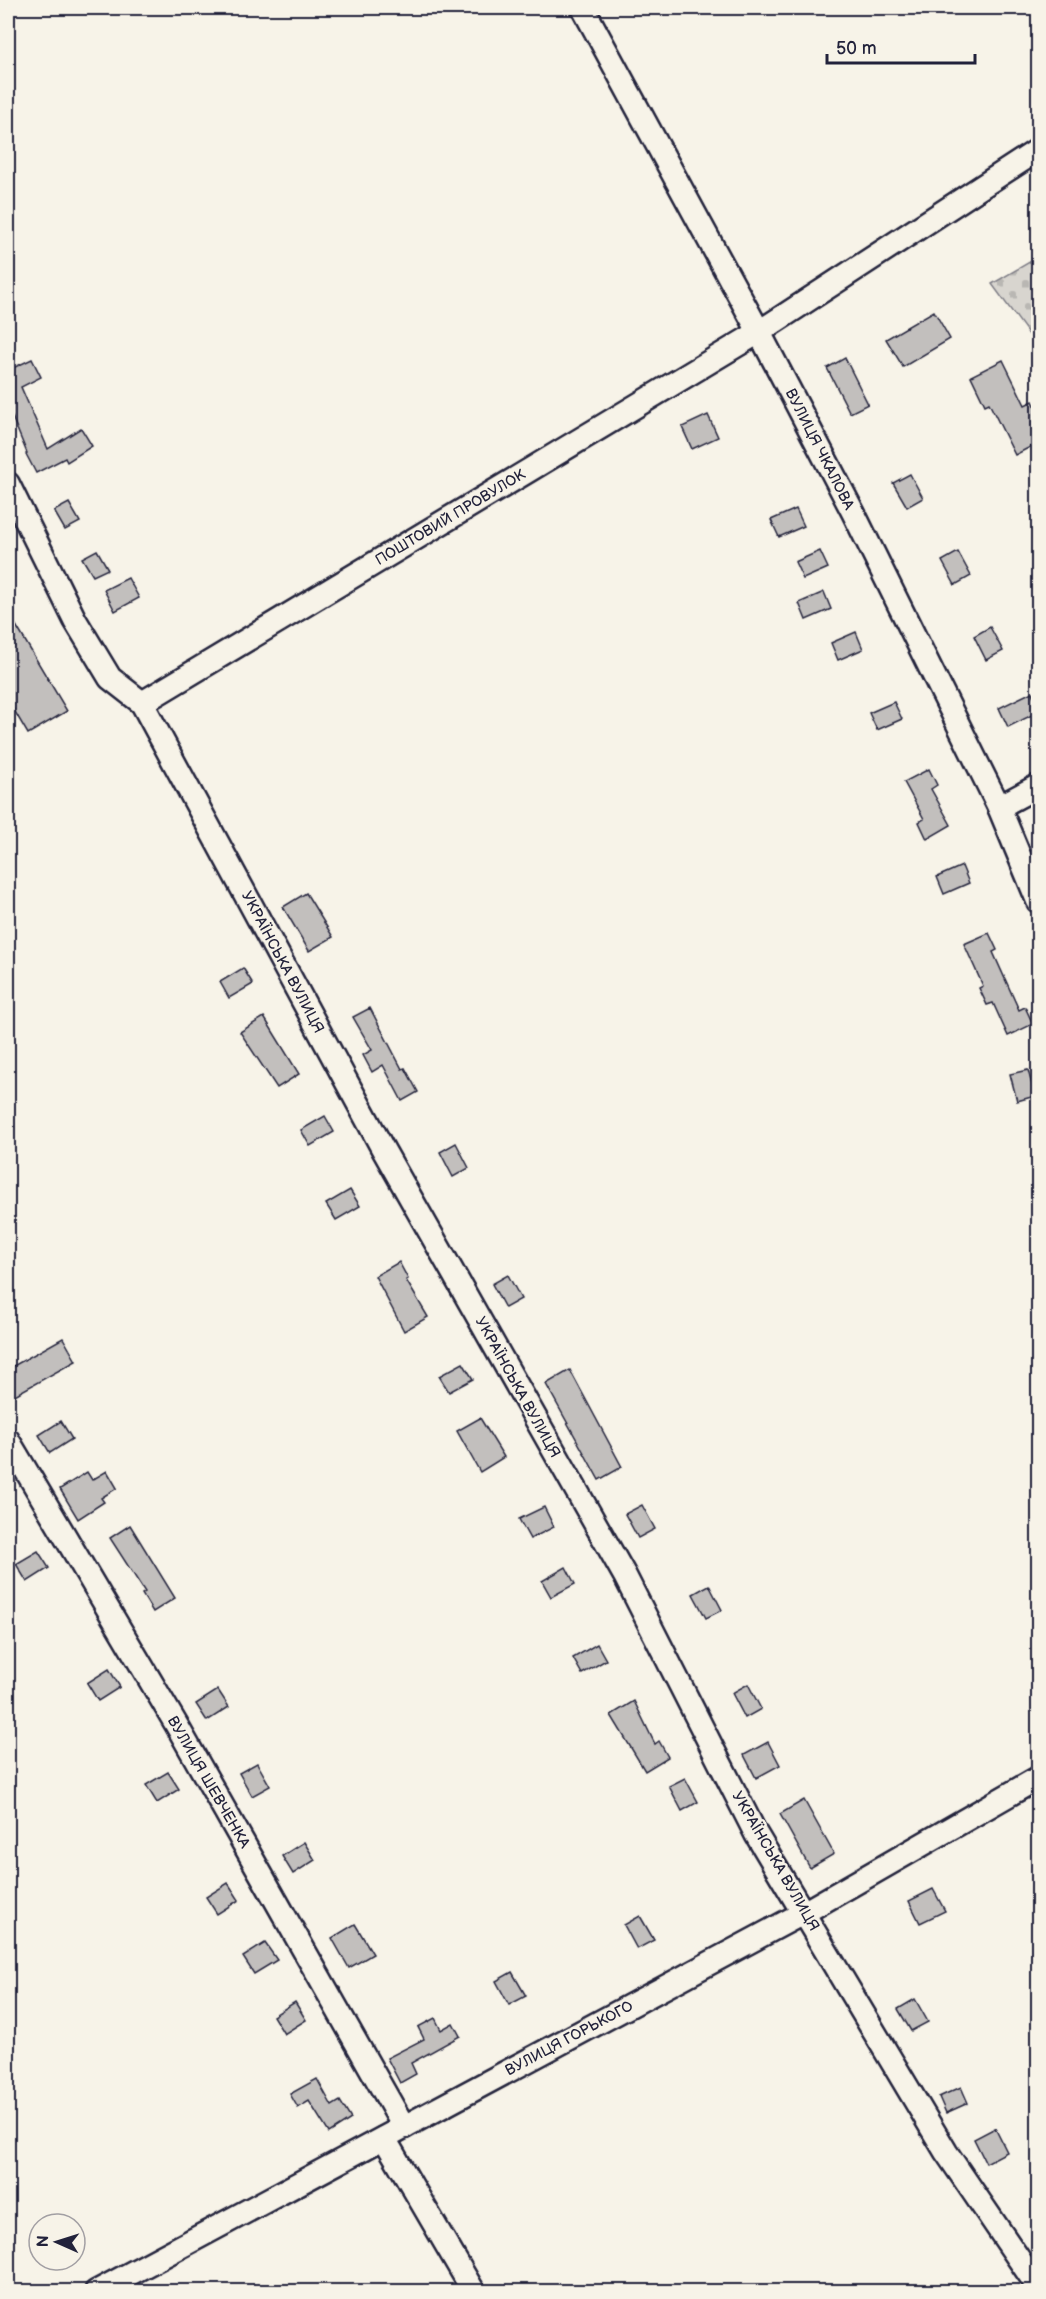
<svg xmlns="http://www.w3.org/2000/svg" width="1046" height="2299" font-family="'Balsamiq Sans',sans-serif">
	<style>
		.cemetery { fill: url(#cemetery-stones); stroke: #7d7c85; stroke-width: 1.5 }
		.building { fill: #c2bfbd; stroke: #22223b; stroke-width: 1.5 }
		.lines { fill: none; stroke-linecap: round; stroke-linejoin: round }
		.minor-casing { stroke: #22223b; stroke-width: 27 }
		.minor { stroke: #f7f3e8; stroke-width: 22 }
		.labels { text-anchor: middle; stroke-width: 4.5; stroke-linejoin: round; paint-order: stroke }
		.street-label { font-size: 15px; fill: #22223b; stroke: #f7f3e8 }
	</style>
	<defs>
		<pattern id="cemetery-stones" width="16" height="16" patternUnits="userSpaceOnUse" patternTransform="scale(1.5)"><rect width="16" height="16" fill="#d8d5cf"/><path d="M2 7V4a2 2 0 0 1 4 0v3zM10 15v-3a2 2 0 0 1 4 0v3z" fill="#b9b7b3"/></pattern>
	</defs>
	<rect width="100%" height="100%" fill="#f7f3e8"/>
	<filter id="ink" filterUnits="userSpaceOnUse"><feTurbulence type="fractalNoise" baseFrequency=".0167" numOctaves="2"/><feDisplacementMap in="SourceGraphic" scale="12" xChannelSelector="R" yChannelSelector="G"/><feConvolveMatrix kernelMatrix="1 2 1 2 8 2 1 2 1" color-interpolation-filters="sRGB"/></filter>
	<g filter="url(#ink)">
		<polygon class="cemetery" points="1038,257 1038,347 992,284"/>
		<g class="building">
			<polygon points="934,311 950,339 903,367 886,339"/>
			<polygon points="8,354 13,368 32,359 41,377 21,387 48,449 81,428 92,446 67,462 65,458 36,473 26,454 27,453 8,407"/>
			<polygon points="845,358 868,404 850,413 827,368"/>
			<polygon points="1003,360 1025,405 1033,401 1038,412 1038,443 1015,455 989,403 985,405 971,376"/>
			<polygon points="708,415 718,437 692,449 682,427"/>
			<polygon points="910,474 923,498 907,507 893,483"/>
			<polygon points="69,503 80,522 65,530 54,511"/>
			<polygon points="796,509 804,526 779,537 771,520"/>
			<polygon points="97,550 108,569 93,576 82,558"/>
			<polygon points="820,551 828,568 803,579 795,562"/>
			<polygon points="958,552 971,576 955,585 942,561"/>
			<polygon points="128,578 139,598 115,611 104,590"/>
			<polygon points="824,592 831,609 806,620 799,603"/>
			<polygon points="8,612 67,711 28,734 8,700"/>
			<polygon points="990,627 1003,651 986,660 974,636"/>
			<polygon points="856,632 863,649 838,660 831,643"/>
			<polygon points="1032,692 1038,707 1038,712 1008,727 999,708"/>
			<polygon points="894,702 902,719 877,730 869,713"/>
			<polygon points="929,769 937,785 931,789 951,825 927,839 919,822 924,819 904,782"/>
			<polygon points="962,866 969,883 944,894 937,877"/>
			<polygon points="306,893 333,937 309,951 283,907"/>
			<polygon points="989,933 997,950 993,952 1019,1010 1025,1007 1033,1024 1008,1036 993,1003 987,1005 979,988 983,986 964,944"/>
			<polygon points="243,968 253,984 229,998 220,982"/>
			<polygon points="370,1008 402,1069 405,1068 418,1092 402,1101 383,1065 372,1072 363,1055 372,1050 353,1017"/>
			<polygon points="264,1017 299,1074 277,1088 240,1032"/>
			<polygon points="1028,1070 1035,1096 1017,1101 1010,1074"/>
			<polygon points="325,1116 334,1132 310,1146 301,1130"/>
			<polygon points="456,1143 469,1168 453,1177 440,1152"/>
			<polygon points="350,1190 360,1206 336,1220 326,1204"/>
			<polygon points="399,1262 408,1279 406,1280 428,1317 404,1331 375,1276"/>
			<polygon points="508,1275 521,1299 505,1308 492,1284"/>
			<polygon points="63,1338 76,1361 13,1396 8,1387 8,1369"/>
			<polygon points="463,1363 473,1379 449,1392 439,1376"/>
			<polygon points="570,1370 622,1467 599,1480 546,1384"/>
			<polygon points="480,1418 504,1457 480,1472 457,1431"/>
			<polygon points="61,1421 72,1439 50,1453 39,1435"/>
			<polygon points="107,1471 117,1488 101,1498 104,1502 78,1519 60,1489 87,1472 92,1480"/>
			<polygon points="642,1505 655,1529 638,1538 625,1514"/>
			<polygon points="544,1507 554,1527 530,1539 519,1519"/>
			<polygon points="130,1525 175,1598 153,1612 142,1594 145,1592 110,1538"/>
			<polygon points="38,1551 49,1568 27,1582 16,1564"/>
			<polygon points="566,1567 575,1584 551,1597 542,1581"/>
			<polygon points="709,1585 722,1610 706,1618 693,1594"/>
			<polygon points="597,1644 606,1660 582,1674 573,1658"/>
			<polygon points="109,1669 120,1687 98,1701 87,1683"/>
			<polygon points="748,1684 761,1709 745,1718 732,1693"/>
			<polygon points="218,1690 229,1707 207,1721 196,1704"/>
			<polygon points="634,1701 655,1744 659,1741 668,1757 645,1771 611,1715"/>
			<polygon points="768,1742 780,1765 756,1778 744,1755"/>
			<polygon points="257,1763 270,1786 252,1796 239,1773"/>
			<polygon points="168,1772 179,1789 157,1803 146,1785"/>
			<polygon points="685,1778 698,1802 682,1811 669,1786"/>
			<polygon points="804,1800 834,1854 810,1868 780,1814"/>
			<polygon points="304,1842 315,1860 293,1874 282,1856"/>
			<polygon points="228,1883 239,1900 217,1914 206,1897"/>
			<polygon points="933,1889 945,1911 920,1923 909,1901"/>
			<polygon points="640,1916 654,1940 637,1949 624,1925"/>
			<polygon points="355,1924 373,1954 349,1968 332,1938"/>
			<polygon points="265,1943 277,1960 254,1974 243,1957"/>
			<polygon points="512,1972 526,1996 509,2005 496,1981"/>
			<polygon points="915,1999 928,2022 911,2031 898,2009"/>
			<polygon points="295,2002 306,2020 284,2034 273,2016"/>
			<polygon points="435,2018 441,2030 453,2023 460,2036 411,2063 416,2074 400,2083 387,2058 424,2039 418,2027"/>
			<polygon points="317,2079 332,2106 340,2101 351,2119 329,2133 309,2101 298,2108 290,2094"/>
			<polygon points="961,2087 968,2103 946,2113 939,2097"/>
			<polygon points="995,2128 1007,2152 986,2163 974,2139"/>
		</g>
		<g class="lines">
			<defs>
				<g id="minor">
					<polyline points="583,8 759,332 853,512 999,807 1038,901"/>
					<polyline points="8,484 75,620 110,678 142,703 384,1151 625,1576 756,1834 946,2152 1038,2287"/>
					<polyline points="142,703 759,332 1038,150"/>
					<polyline points="999,807 1038,786"/>
					<polyline points="8,1440 176,1724 404,2127"/>
					<polyline points="384,2138 474,2292"/>
					<polyline points="96,2292 805,1912 1038,1778"/>
				</g>
			</defs>
			<use href="#minor" class="minor-casing"/>
			<use href="#minor" class="minor"/>
		</g>
	</g>
	<g class="labels">
		<g class="street-label">
			<text transform="translate(820 449) rotate(63)" y="5">ВУЛИЦЯ ЧКАЛОВА</text>
			<text transform="translate(450 517) rotate(-31)" y="5">ПОШТОВИЙ ПРОВУЛОК</text>
			<text transform="translate(283 962) rotate(62)" y="5">УКРАЇНСЬКА ВУЛИЦЯ</text>
			<text transform="translate(518 1387) rotate(61)" y="5">УКРАЇНСЬКА ВУЛИЦЯ</text>
			<text transform="translate(209 1782) rotate(60)" y="5">ВУЛИЦЯ ШЕВЧЕНКА</text>
			<text transform="translate(776 1861) rotate(60)" y="5">УКРАЇНСЬКА ВУЛИЦЯ</text>
			<text transform="translate(569 2038) rotate(-28)" y="5">ВУЛИЦЯ ГОРЬКОГО</text>
		</g>
	</g>
	<rect width="1046" height="2299" fill="none" stroke="#f7f3e8" stroke-width="30"/>
	<rect x="15" y="15" width="1016" height="2269" fill="none" stroke="#22223b" stroke-width="2" filter="url(#ink)"/>
	<g transform="translate(57 2242) rotate(273)"><circle r="28" fill="#f7f3e8" stroke="#a29fa3" stroke-width="1.5"/>
	<path d="M0-4.5L10 22L0 15L-10 22Z" fill="#22223b"/>
	<text y="-9" font-size="16" font-weight="bold" text-anchor="middle" fill="#22223b">N</text>
	</g>
	<path d="M827 54v9h148v-9" fill="none" stroke="#22223b" stroke-width="3"/>
	<text x="836" y="54" font-size="18" fill="#22223b" stroke="#f7f3e8" stroke-width="4.5" paint-order="stroke">50 m</text>
</svg>
